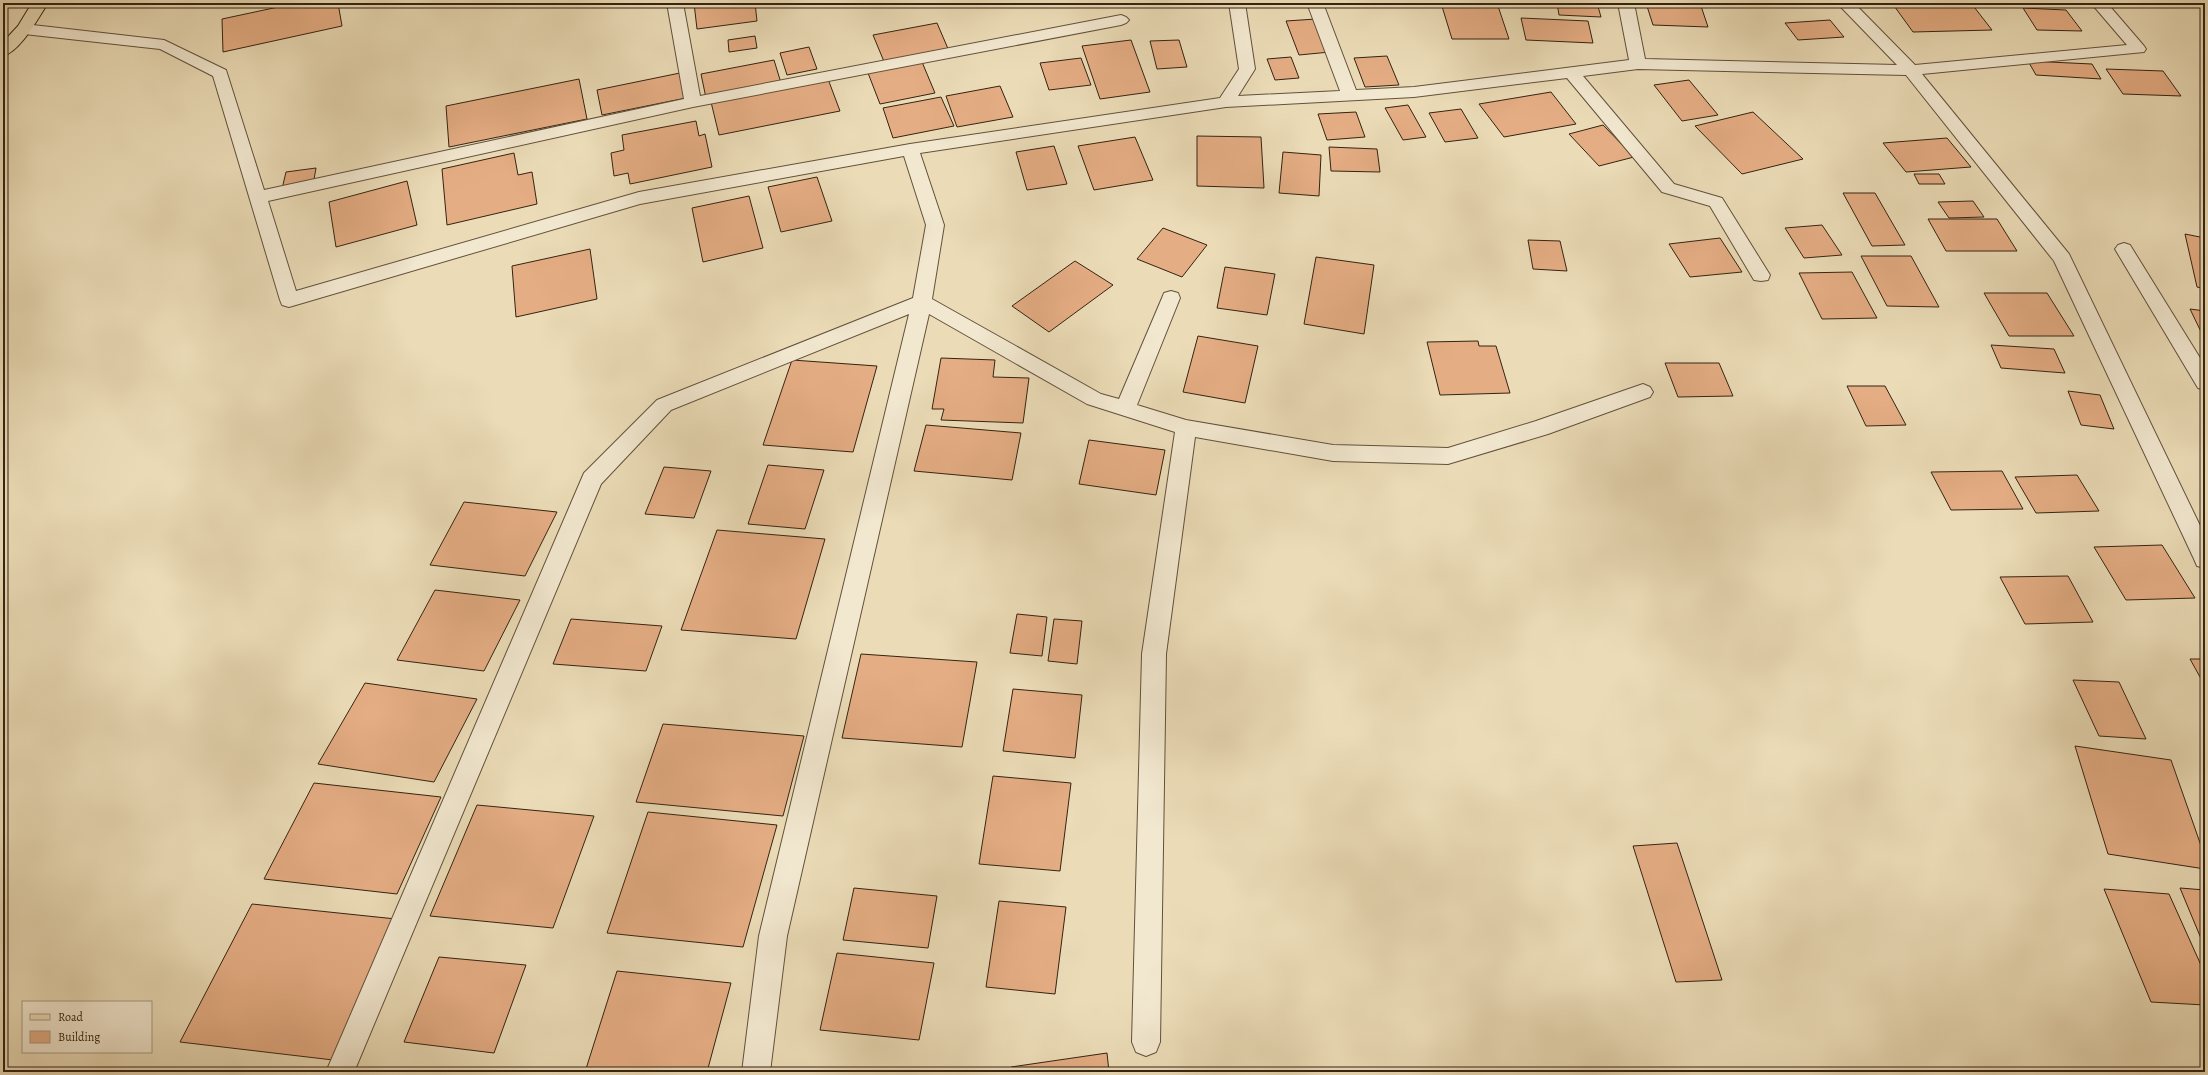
<svg xmlns="http://www.w3.org/2000/svg" width="2208" height="1075" font-family="Alegreya,serif">
	<style>
		.building { fill: #e5ad84; stroke: #342312 }
		.lines { fill: none; stroke-linecap: round; stroke-linejoin: round }
		.minor-casing { stroke: #62513b; stroke-width: 2 }
		.major-casing { stroke: #342312; stroke-width: 2 }
		.minor { fill: #f2e8d0; fill-rule: evenodd }
		.major { fill: #ebdcb7; fill-rule: evenodd }
	</style>
	<rect width="100%" height="100%" fill="#ebdcb7"/>
	<filter id="stains"><feTurbulence type="fractalNoise" baseFrequency=".005" numOctaves="4"/><feColorMatrix values="0 0 0 0 .2 0 0 0 0 .09 0 0 0 0 .02 0 0 0 .5 -.17"/></filter>
	<radialGradient id="worn" r=".72"><stop offset=".6" stop-color="#630" stop-opacity="0"/><stop offset="1" stop-color="#630" stop-opacity=".3"/></radialGradient>
	<g class="building">
		<polygon points="297,3 338,3 342,26 223,52 222,19"/>
		<polygon points="694,3 755,3 757,21 697,29"/>
		<polygon points="1441,3 1497,3 1509,39 1452,39"/>
		<polygon points="1557,3 1597,3 1601,17 1559,15"/>
		<polygon points="1646,3 1700,3 1708,27 1653,25"/>
		<polygon points="1892,3 1971,3 1992,30 1913,32"/>
		<polygon points="2012,3 2076,3 2078,6 2014,5"/>
		<polygon points="2023,8 2066,10 2082,31 2037,30"/>
		<polygon points="1521,18 1588,21 1593,43 1526,40"/>
		<polygon points="1316,19 1330,52 1299,55 1286,21"/>
		<polygon points="1830,20 1844,37 1798,40 1785,23"/>
		<polygon points="937,23 949,51 885,64 873,35"/>
		<polygon points="755,36 757,48 729,52 728,40"/>
		<polygon points="1131,40 1150,92 1100,99 1082,46"/>
		<polygon points="1179,40 1187,67 1157,69 1150,41"/>
		<polygon points="809,47 817,69 787,75 780,53"/>
		<polygon points="1387,56 1399,85 1365,87 1354,58"/>
		<polygon points="1291,57 1299,78 1275,80 1267,59"/>
		<polygon points="1081,58 1091,85 1049,90 1040,63"/>
		<polygon points="774,60 781,83 706,98 701,74"/>
		<polygon points="2028,61 2092,64 2101,79 2036,75"/>
		<polygon points="922,62 935,93 880,104 868,73"/>
		<polygon points="2106,69 2163,71 2181,96 2123,94"/>
		<polygon points="680,73 686,98 602,115 597,90"/>
		<polygon points="579,79 587,119 449,147 446,106"/>
		<polygon points="828,79 840,111 719,135 711,102"/>
		<polygon points="1689,80 1718,115 1682,121 1654,85"/>
		<polygon points="1000,86 1013,117 957,127 946,96"/>
		<polygon points="1551,92 1576,124 1504,137 1479,104"/>
		<polygon points="941,97 954,126 893,138 883,108"/>
		<polygon points="1408,105 1426,137 1403,140 1385,108"/>
		<polygon points="1461,109 1478,138 1445,142 1429,113"/>
		<polygon points="1356,112 1365,137 1327,140 1318,114"/>
		<polygon points="1753,112 1803,159 1742,174 1695,126"/>
		<polygon points="696,121 699,136 705,134 712,167 630,184 628,173 614,176 611,153 624,150 622,135"/>
		<polygon points="1603,125 1634,157 1599,166 1569,134"/>
		<polygon points="1197,136 1261,137 1264,188 1197,186"/>
		<polygon points="1135,137 1153,180 1094,190 1078,146"/>
		<polygon points="1947,138 1971,167 1906,172 1883,143"/>
		<polygon points="1054,146 1067,184 1027,190 1016,152"/>
		<polygon points="1329,147 1377,149 1380,172 1331,171"/>
		<polygon points="1283,152 1321,155 1319,196 1279,193"/>
		<polygon points="514,153 518,175 532,172 537,204 447,225 442,169"/>
		<polygon points="316,168 313,185 282,189 286,172"/>
		<polygon points="1914,174 1939,174 1945,184 1919,184"/>
		<polygon points="817,177 832,221 781,232 768,187"/>
		<polygon points="407,181 417,225 336,247 329,202"/>
		<polygon points="1843,193 1875,193 1905,245 1872,246"/>
		<polygon points="749,196 763,248 703,262 692,208"/>
		<polygon points="1973,201 1984,217 1949,218 1938,202"/>
		<polygon points="1928,219 1997,219 2017,251 1946,251"/>
		<polygon points="1822,225 1842,255 1804,258 1785,228"/>
		<polygon points="1163,228 1207,245 1182,277 1137,259"/>
		<polygon points="2185,234 2205,238 2205,289 2197,287"/>
		<polygon points="1720,238 1742,272 1690,277 1669,244"/>
		<polygon points="1528,240 1560,241 1567,271 1533,269"/>
		<polygon points="590,249 597,299 516,317 512,266"/>
		<polygon points="1861,256 1911,256 1939,307 1887,306"/>
		<polygon points="1316,257 1374,265 1364,334 1304,324"/>
		<polygon points="1075,261 1113,285 1049,332 1012,306"/>
		<polygon points="1225,267 1275,274 1267,315 1217,308"/>
		<polygon points="1852,272 1877,318 1822,319 1799,273"/>
		<polygon points="1984,293 2047,293 2074,336 2009,336"/>
		<polygon points="2190,309 2205,311 2205,340"/>
		<polygon points="1198,336 1258,346 1245,403 1183,392"/>
		<polygon points="1478,341 1479,346 1496,346 1510,393 1440,395 1427,342"/>
		<polygon points="1991,345 2054,349 2065,373 2001,368"/>
		<polygon points="941,358 995,360 993,377 1029,378 1023,423 941,420 944,409 932,409"/>
		<polygon points="792,360 877,366 853,452 763,445"/>
		<polygon points="1665,363 1719,363 1733,396 1678,397"/>
		<polygon points="1847,386 1885,386 1906,425 1866,426"/>
		<polygon points="2068,391 2100,395 2114,429 2081,425"/>
		<polygon points="926,425 1021,433 1012,480 914,471"/>
		<polygon points="1089,440 1165,450 1156,495 1079,484"/>
		<polygon points="768,465 824,470 805,529 748,524"/>
		<polygon points="664,467 711,471 694,518 645,514"/>
		<polygon points="2002,471 2023,509 1951,510 1931,472"/>
		<polygon points="2077,475 2099,511 2036,513 2015,477"/>
		<polygon points="464,502 557,512 525,576 430,565"/>
		<polygon points="717,530 825,539 796,639 681,630"/>
		<polygon points="2162,545 2195,598 2126,600 2094,547"/>
		<polygon points="2068,576 2093,622 2025,624 2000,577"/>
		<polygon points="435,590 520,600 484,671 397,660"/>
		<polygon points="1017,614 1047,617 1042,656 1010,653"/>
		<polygon points="571,619 662,626 646,671 553,664"/>
		<polygon points="1054,619 1082,621 1077,664 1048,661"/>
		<polygon points="861,654 977,662 962,747 842,738"/>
		<polygon points="2190,659 2205,659 2205,686"/>
		<polygon points="2073,680 2119,682 2146,739 2099,736"/>
		<polygon points="365,683 477,699 434,782 318,764"/>
		<polygon points="1013,689 1082,695 1075,758 1003,751"/>
		<polygon points="663,724 804,736 783,816 636,802"/>
		<polygon points="2075,746 2171,760 2205,857 2205,869 2108,854"/>
		<polygon points="993,776 1071,783 1060,871 979,864"/>
		<polygon points="314,783 441,797 397,894 264,879"/>
		<polygon points="477,805 594,816 553,928 430,916"/>
		<polygon points="648,812 777,825 743,947 607,933"/>
		<polygon points="1677,843 1722,980 1676,982 1633,846"/>
		<polygon points="854,888 937,896 928,948 843,940"/>
		<polygon points="2180,888 2205,890 2205,948"/>
		<polygon points="2104,889 2169,894 2205,974 2205,1005 2151,1002"/>
		<polygon points="999,901 1066,907 1055,994 986,987"/>
		<polygon points="252,904 396,919 333,1060 180,1042"/>
		<polygon points="837,953 934,963 919,1040 820,1030"/>
		<polygon points="439,957 526,965 494,1053 404,1042"/>
		<polygon points="617,971 731,983 707,1072 585,1072"/>
		<polygon points="1107,1053 1109,1072 1011,1072 1011,1067"/>
	</g>
	<g class="lines">
		<defs>
			<g id="minor">
				<polygon points="667,3 683,3 700,96 1121,15 1126,17 1129,20 1126,23 1121,25 693,107 268,201 296,291 639,192 910,144 1220,98 1239,69 1229,3 1245,3 1255,69 1238,96 1340,91 1307,3 1323,3 1356,90 1414,87 1629,60 1618,3 1634,3 1645,59 1897,65 1837,3 1854,3 1915,65 2127,45 2091,3 2107,3 2144,46 2146,49 2144,52 1922,74 2069,254 2205,536 2205,568 2197,566 2194,559 2054,261 1906,75 1638,69 1583,76 1674,184 1722,198 1770,275 1768,280 1761,281 1754,280 1710,206 1662,192 1567,78 1414,97 1226,107 920,153 944,225 932,299 1101,394 1119,399 1162,298 1164,293 1171,291 1178,293 1180,298 1137,405 1186,420 1333,445 1448,448 1536,421 1643,384 1650,387 1653,392 1650,397 1548,434 1448,464 1333,461 1195,437 1166,654 1160,1042 1156,1052 1146,1056 1136,1052 1132,1042 1142,654 1175,432 1087,404 929,314 787,936 770,1072 742,1072 759,936 909,314 671,410 601,484 354,1072 326,1072 584,473 657,400 913,298 926,225 904,156 640,204 289,307 282,305 280,300 213,76 160,49 24,34 19,32 16,29 19,26 24,24 164,40 226,70 264,190 684,99"/>
				<polygon points="2124,243 2130,245 2205,366 2205,390 2198,388 2115,249 2118,245"/>
			</g>
			<path id="major" d="M32 3H48C38 18 21 51 3 56V42L18 26Z"/>
		</defs>
		<use href="#minor" class="minor-casing"/>
		<use href="#major" class="major-casing"/>
		<use href="#minor" class="minor"/>
		<use href="#major" class="major"/>
	</g>
	<rect width="2208" height="1075" fill="none" stroke="#ebdcb7" stroke-width="16"/>
	<rect x="4" y="4" width="2200" height="1067" fill="none" stroke="#342312" stroke-width="2"/>
	<rect x="8" y="8" width="2192" height="1059" fill="none" stroke="#342312"/>
	<rect x="22" y="1001" width="130" height="52" fill="#f2e8d0" stroke="#a69984"/>
	<rect x="30" y="1014" width="20" height="6" fill="#ebdcb7" stroke="#a69984"/>
	<text x="58" y="1021" font-size="12" fill="#342312">Road</text>
	<rect x="30" y="1031" width="20" height="12" fill="#e5ad84" stroke="#a69984"/>
	<text x="58" y="1041" font-size="12" fill="#342312">Building</text>
	<rect width="100%" height="100%" filter="url(#stains)"/>
	<rect width="100%" height="100%" fill="url(#worn)"/>
</svg>
